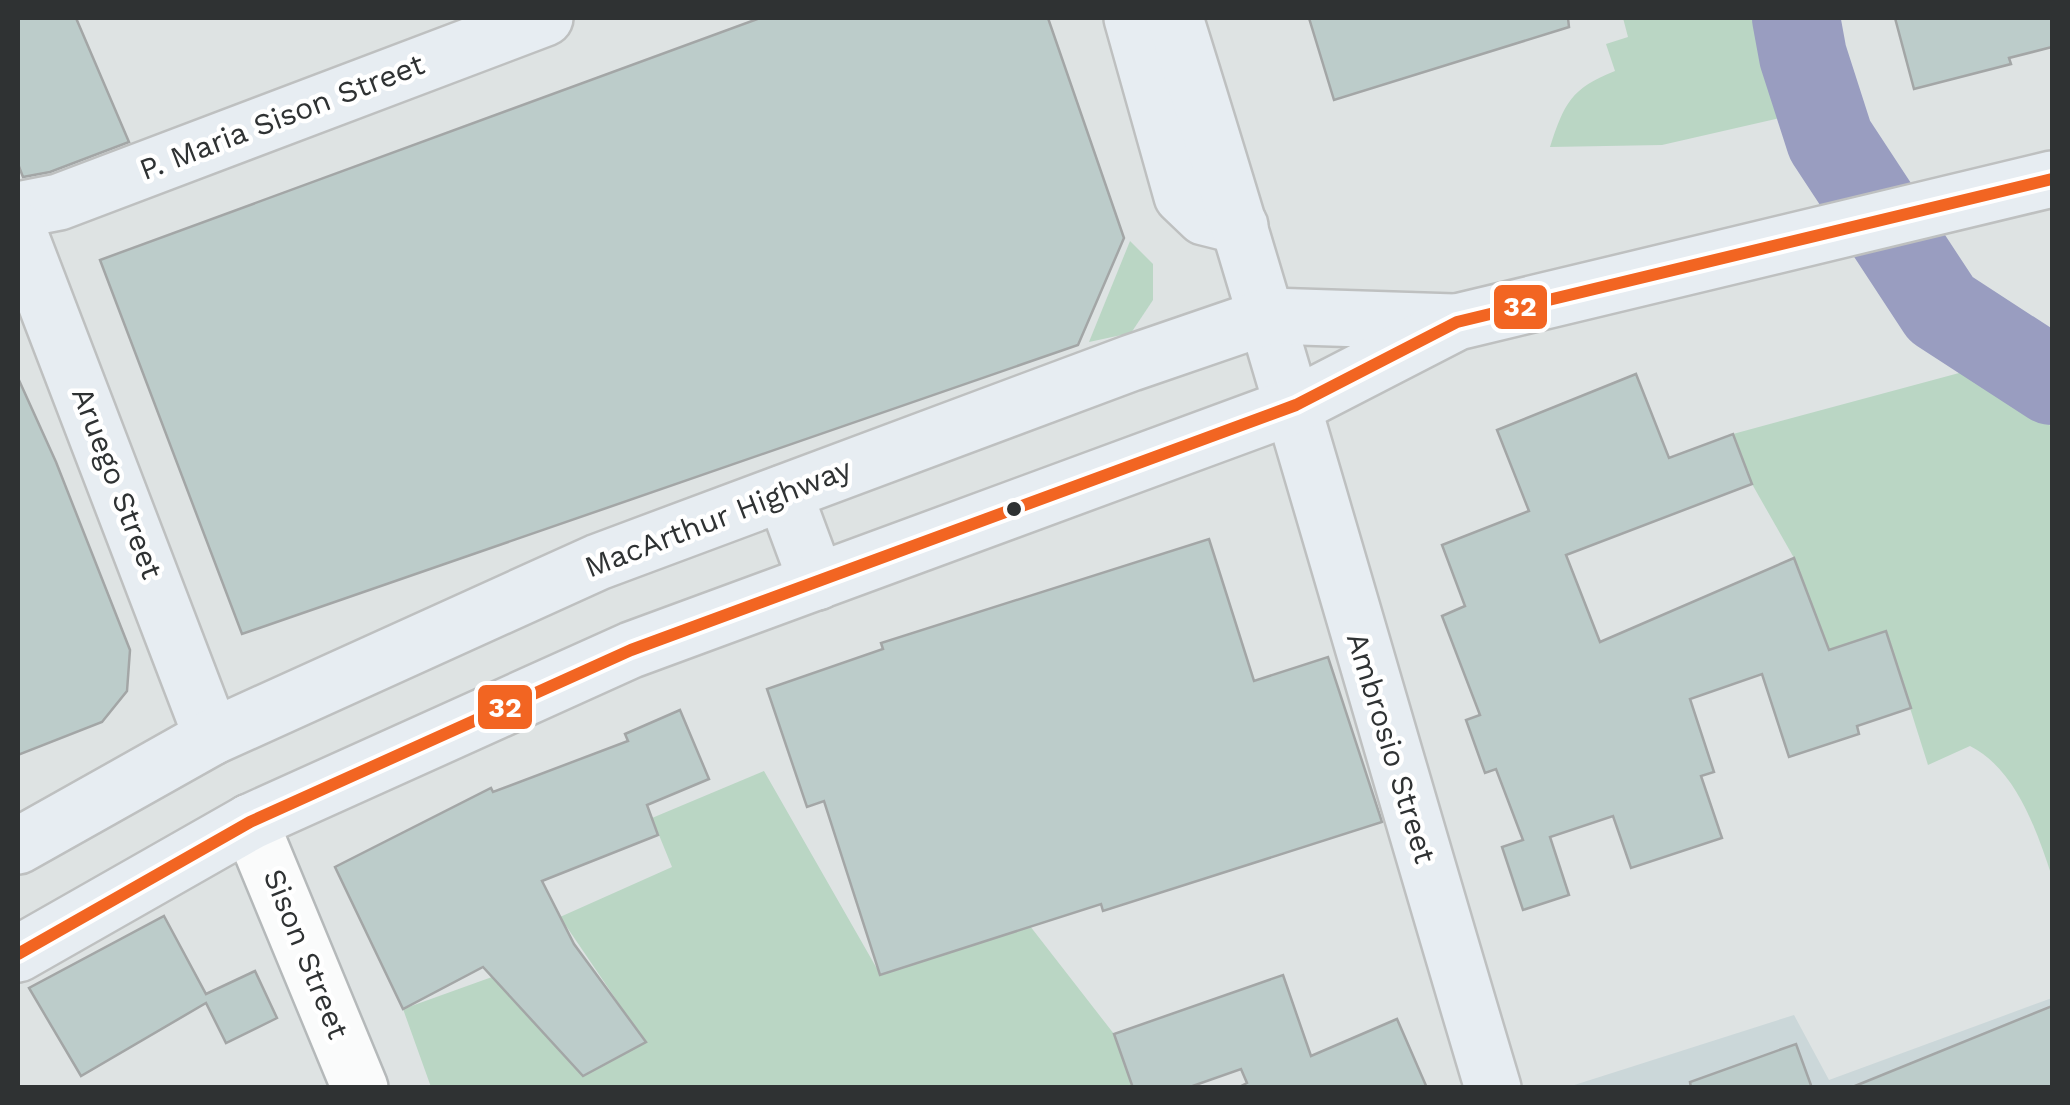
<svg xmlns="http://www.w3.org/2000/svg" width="2070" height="1105" font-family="'Work Sans',sans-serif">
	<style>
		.built { fill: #cbd7d9 }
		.green { fill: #bad6c4 }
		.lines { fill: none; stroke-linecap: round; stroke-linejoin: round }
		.river { stroke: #999dc0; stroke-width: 88 }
		.building { fill: #bcccca; stroke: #a3a6a6; stroke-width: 2.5 }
		.minor-casing { stroke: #b5b9ba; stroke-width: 60 }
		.major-casing { stroke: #bec0c0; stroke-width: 60 }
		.minor { stroke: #fafbfb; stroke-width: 55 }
		.major { stroke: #e7edf2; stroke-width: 55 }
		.bus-1-casing { stroke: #fff; stroke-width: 20 }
		.bus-1 { stroke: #f26522; stroke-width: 12 }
		.bus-dot { fill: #2f3233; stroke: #fff; stroke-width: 4 }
		.labels { text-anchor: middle; stroke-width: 9; stroke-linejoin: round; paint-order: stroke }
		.street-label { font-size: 30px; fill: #2f3233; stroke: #fff }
		.line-badge { stroke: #fff; stroke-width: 4 }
		.badge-label { font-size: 28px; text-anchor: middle; font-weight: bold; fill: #fff }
	</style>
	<rect width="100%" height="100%" fill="#dee3e3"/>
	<polygon class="built" points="2052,998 2052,1087 1565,1088 1794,1015 1829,1080"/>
	<g class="green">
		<path d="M1623 18H1782L1806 112 1662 145 1550 147C1564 104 1571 88 1615 71L1606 44 1628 37Z"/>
		<polygon points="1130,241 1153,264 1153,300 1131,333 1089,342"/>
		<path d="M2026 355 2052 432V877C2037 831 2016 769 1970 746L1928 765 1886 632 1830 651 1794 558 1752 484 1733 434Z"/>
		<polygon points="764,771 880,974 1030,926 1114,1034 1133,1087 431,1087 403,1009 492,977 583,1076 645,1042 560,917 672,867 652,818"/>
	</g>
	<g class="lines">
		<polyline class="river" points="1796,18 1803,56 1830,140 1941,309 2052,381"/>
	</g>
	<g class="building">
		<polygon points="18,18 76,18 129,142 50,172 23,177 18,164"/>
		<polygon points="760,18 1048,18 1124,238 1078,345 242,634 100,260"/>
		<polygon points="1309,18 1568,18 1569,27 1334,100"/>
		<polygon points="1895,18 2052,18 2052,47 2009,58 2011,64 1914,89"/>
		<polygon points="1636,374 1669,458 1733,434 1752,484 1566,555 1600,642 1794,558 1829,650 1886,631 1911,708 1857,726 1859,734 1789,757 1762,674 1690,699 1714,772 1701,776 1722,838 1631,868 1613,816 1550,837 1569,895 1523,910 1502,847 1523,840 1496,769 1485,773 1466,720 1480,715 1442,616 1465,606 1442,545 1529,511 1497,430"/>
		<polygon points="18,378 56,462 130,650 127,691 102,722 18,755"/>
		<polygon points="1209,539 1254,681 1328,657 1382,822 1103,911 1101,904 880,975 824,801 807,807 767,689 883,649 881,643"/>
		<polygon points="680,710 709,779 647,805 658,835 542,881 574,944 646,1042 583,1076 483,967 403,1009 335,867 491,788 493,792 628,741 625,734"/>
		<polygon points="164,916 206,994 255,971 277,1018 226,1043 206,1003 81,1076 29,988"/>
		<polygon points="1283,975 1311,1056 1397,1019 1427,1088 1237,1088 1247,1083 1241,1069 1187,1088 1133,1088 1114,1034"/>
		<polygon points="2052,1006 2052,1088 1856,1088 1855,1086"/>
		<polygon points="1796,1044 1812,1088 1691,1088 1690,1082"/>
	</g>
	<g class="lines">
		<defs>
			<polyline id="minor" points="250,822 360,1088"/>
			<g id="major">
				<polyline points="1132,18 1182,196 1204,217 1240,226"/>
				<path d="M1175 18C1286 373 1386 731 1493 1088"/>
				<polyline points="18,210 59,202 545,18"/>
				<polyline points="18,230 212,737"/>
				<polyline points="784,493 817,582"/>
				<polyline points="18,846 212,737 598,562 1131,363 1268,316 1454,322"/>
				<polyline points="18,954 250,822 631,650 1296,405 1457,322 2052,179"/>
			</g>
		</defs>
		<use href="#minor" class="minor-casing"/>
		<use href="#major" class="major-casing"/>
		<use href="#minor" class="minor"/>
		<use href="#major" class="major"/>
		<defs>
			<polyline id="bus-1" points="18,954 250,822 631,650 1296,405 1457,322 2052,179"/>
		</defs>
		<use href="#bus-1" class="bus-1-casing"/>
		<use href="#bus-1" class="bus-1"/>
	</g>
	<circle class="bus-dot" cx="1014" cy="509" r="9"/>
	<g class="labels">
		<g class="street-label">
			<text transform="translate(282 117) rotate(-21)" y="10">P. Maria Sison Street</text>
			<text transform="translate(117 483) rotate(69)" y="10">Aruego Street</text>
			<text transform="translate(718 518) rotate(-21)" y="10">MacArthur Highway</text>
			<text transform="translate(1391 748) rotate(73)" y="10">Ambrosio Street</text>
			<text transform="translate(306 954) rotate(68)" y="10">Sison Street</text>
		</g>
	</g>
	<g class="line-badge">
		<rect x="1492" y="283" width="57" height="48" rx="10" fill="#f26522"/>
		<rect x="476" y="683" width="58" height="48" rx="10" fill="#f26522"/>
	</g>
	<g class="badge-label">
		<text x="1520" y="316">32</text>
		<text x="505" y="717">32</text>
	</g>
	<rect width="2070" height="1105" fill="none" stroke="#2f3233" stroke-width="40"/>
</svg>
